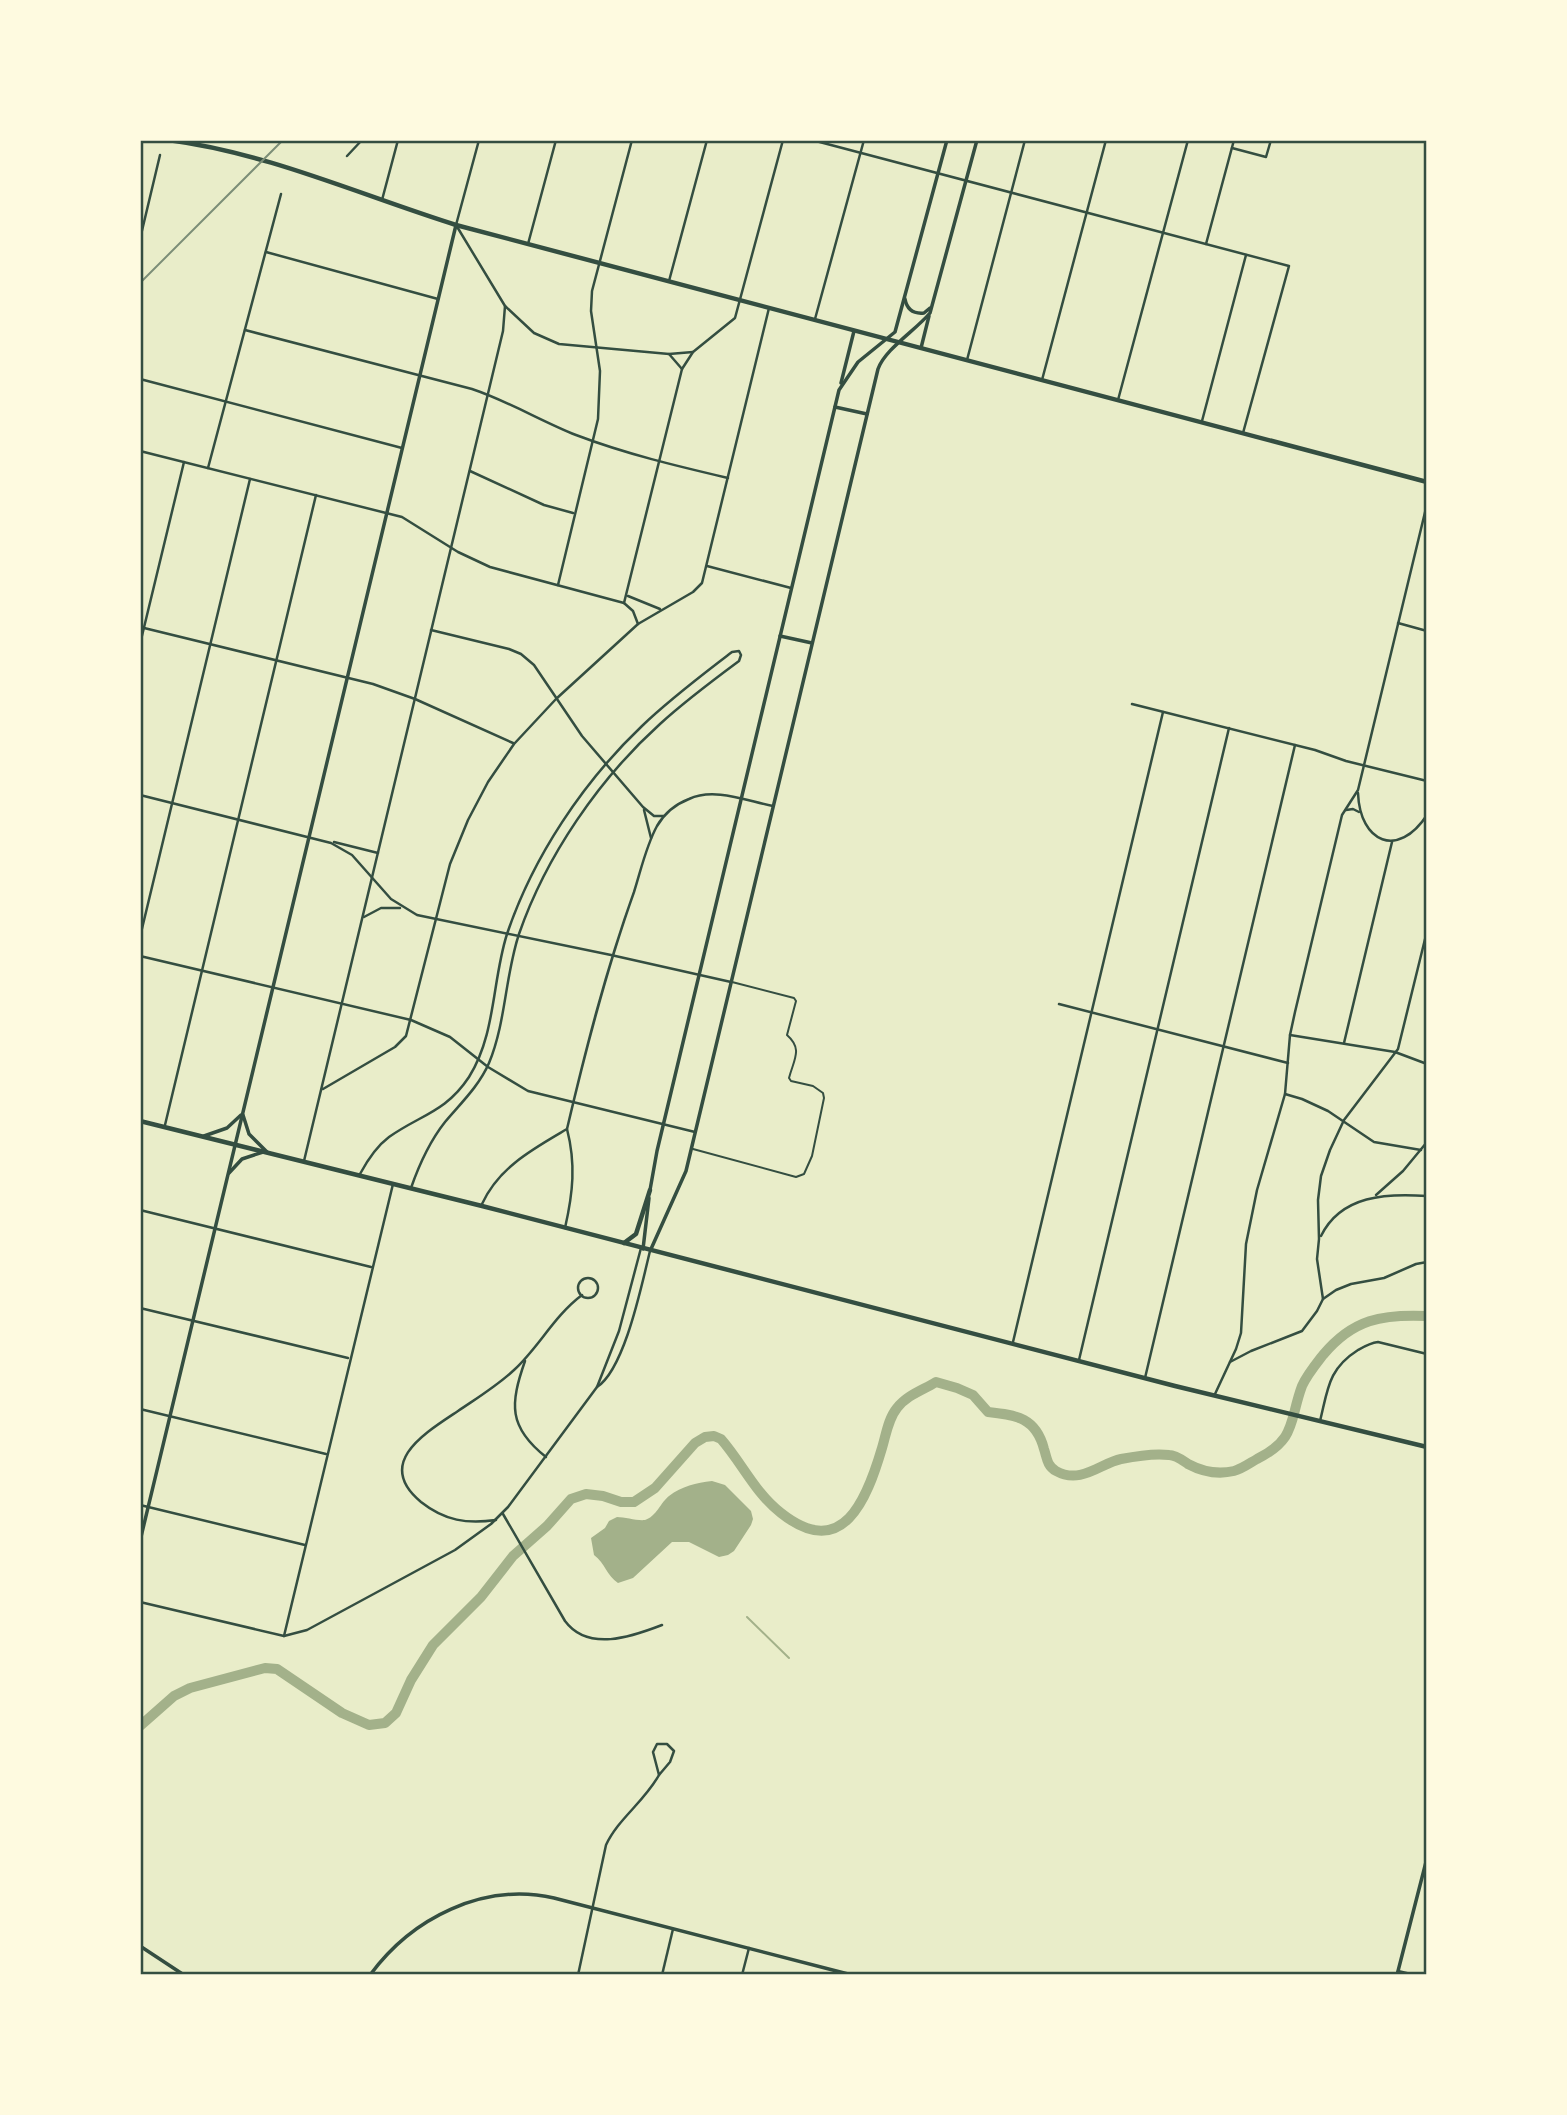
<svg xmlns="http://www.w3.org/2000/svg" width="1567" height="2115" font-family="'PT Sans',sans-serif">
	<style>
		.water { fill: #a3b18a }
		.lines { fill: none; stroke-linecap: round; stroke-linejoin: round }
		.stream { stroke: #a3b18a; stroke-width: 2 }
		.river { stroke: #a3b18a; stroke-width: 10 }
		.service { stroke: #344e41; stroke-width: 2 }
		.minor { stroke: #344e41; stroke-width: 2.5 }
		.tertiary { stroke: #344e41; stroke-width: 3.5 }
		.secondary { stroke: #344e41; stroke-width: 4.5 }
		.rail { stroke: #7c8e77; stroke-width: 2 }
		.neatline { fill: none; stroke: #344e41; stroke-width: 2.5 }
	</style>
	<rect width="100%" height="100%" fill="#e9edc9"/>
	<path class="water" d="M712 1481 725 1485 751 1511 753 1519 751 1525 734 1551 728 1555 719 1557 689 1542H672L633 1578 618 1583C607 1576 605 1563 594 1555L591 1538 605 1528 609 1521 617 1517C625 1517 637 1521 645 1520 656 1517 661 1502 669 1496 682 1486 696 1483 712 1481Z"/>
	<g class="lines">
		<polyline class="stream" points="747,1617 789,1658"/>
		<path class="river" d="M140 1726 174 1696 190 1688 265 1668 277 1669 342 1713 369 1725 385 1723 396 1713 411 1680 433 1645 481 1597 513 1556 547 1526 571 1499 586 1494 603 1496 621 1502H634L655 1488 695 1443 705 1437 714 1436 721 1439C742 1463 755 1493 781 1513 843 1562 867 1499 882 1448 886 1435 888 1419 897 1408 907 1395 923 1390 936 1382L957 1388 973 1395 988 1412C1017 1415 1036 1418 1044 1449 1047 1458 1047 1466 1056 1471 1081 1485 1101 1463 1121 1459 1136 1456 1154 1453 1169 1455 1176 1455 1182 1460 1188 1464 1203 1472 1217 1475 1234 1471 1242 1469 1250 1463 1257 1459 1297 1439 1289 1421 1302 1386 1307 1375 1316 1364 1323 1355 1353 1319 1382 1314 1427 1316"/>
		<path class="service" d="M693 1149 796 1177 804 1174 812 1156 824 1098 823 1093 813 1086 791 1081 789 1078C794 1059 803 1049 787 1035L796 1001 794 998 732 982"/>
		<g class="minor">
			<polyline points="812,140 1289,266 1243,433"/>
			<polyline points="1232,148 1266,157 1271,140"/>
			<polyline points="347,156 362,140"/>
			<polyline points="382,200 398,140"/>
			<polyline points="140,239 160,155"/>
			<polyline points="528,244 556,140"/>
			<polyline points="1206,244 1234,140"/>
			<polyline points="266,252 438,299"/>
			<polyline points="669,281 707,140"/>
			<polyline points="505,306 534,333 559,344 669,354 693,352"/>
			<polyline points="815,319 864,140"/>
			<path d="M245 330 472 389C508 401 541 421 576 435 626 454 677 466 728 478"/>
			<polyline points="669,354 682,369"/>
			<polyline points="967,360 1025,140"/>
			<polyline points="140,379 402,448"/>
			<polyline points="1042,380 1106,140"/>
			<polyline points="1118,400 1188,140"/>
			<polyline points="1202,421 1246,255"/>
			<polyline points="140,451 402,517 458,552 490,567 624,603 633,611 638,624"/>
			<polyline points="208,468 281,194"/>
			<polyline points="470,471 544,505 573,513"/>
			<polyline points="707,566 791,588"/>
			<polyline points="558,585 598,419 600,371 591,311 592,291 632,140"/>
			<polyline points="628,596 660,609"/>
			<polyline points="624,603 682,369 693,352 735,318 783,140"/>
			<polyline points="1398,623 1427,631"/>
			<polyline points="140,627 373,684 415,699 513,743"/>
			<polyline points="431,630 509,649 521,654 534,665 582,736 643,807 654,816 664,816"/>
			<polyline points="140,644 184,462"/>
			<polyline points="1132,704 1315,750 1346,761 1427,781"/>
			<path d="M1358 793C1360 843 1398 859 1427 815"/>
			<polyline points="140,795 331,843 352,855 391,899 417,915 611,955 731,982"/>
			<polyline points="644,810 651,838"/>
			<polyline points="1346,810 1353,809 1359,812"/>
			<polyline points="334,842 378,853"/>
			<polyline points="364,917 381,908 400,908"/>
			<polyline points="140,937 250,479"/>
			<polyline points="140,956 411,1020 450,1037 488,1067 528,1091 695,1132"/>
			<polyline points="1059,1004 1288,1063"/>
			<polyline points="1290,1035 1395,1052 1427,1064"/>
			<polyline points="1344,1043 1392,842"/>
			<polyline points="323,1089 395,1047 406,1036 450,864 468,820 488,782 514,744 556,699 638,624 693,592 702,583 769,308"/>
			<polyline points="1285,1094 1302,1099 1328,1111 1374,1142 1421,1150"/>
			<polyline points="165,1125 316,495"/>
			<polyline points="304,1161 503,331 505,306 456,225 479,140"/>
			<path d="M360 1174C367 1161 377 1146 389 1137 420 1115 446 1112 469 1077 496 1034 492 981 507 934 533 857 583 782 642 726 670 699 701 676 732 652L739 651 741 655 739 661C712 681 685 701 660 724 599 779 546 856 519 934 505 976 506 1022 489 1063 479 1086 461 1103 445 1122 430 1141 419 1165 411 1188"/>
			<polyline points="1376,1195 1403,1171 1427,1142"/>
			<path d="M482 1204C499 1167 533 1149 567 1129 586 1048 606 970 634 892 641 870 646 846 657 826 664 814 676 804 689 799 714 787 747 801 773 806"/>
			<polyline points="140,1210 371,1267"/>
			<path d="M565 1228C573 1193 576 1164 567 1129"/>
			<path d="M1321 1236C1341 1195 1387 1193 1427 1196"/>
			<circle cx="588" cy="1288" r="10"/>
			<polyline points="1323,1299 1317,1259 1319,1239 1318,1200 1321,1176 1330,1150 1344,1120 1398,1049 1427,931"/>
			<polyline points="140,1308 348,1358"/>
			<polyline points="1013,1342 1163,712"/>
			<polyline points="1079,1360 1229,728"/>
			<path d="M525 1361C510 1404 508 1427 546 1457"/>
			<polyline points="1230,1362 1251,1351 1302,1331 1317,1311 1323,1299 1336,1290 1351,1284 1384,1278 1416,1264 1427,1262"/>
			<polyline points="1145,1378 1295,745"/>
			<polyline points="597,1387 619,1331 641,1248"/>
			<polyline points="1215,1394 1236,1349 1241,1333 1246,1244 1257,1190 1285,1094 1290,1035 1295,1012 1342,815 1358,790 1427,504"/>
			<polyline points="140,1409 326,1454"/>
			<path d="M1320 1421C1328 1389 1328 1369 1358 1350 1365 1346 1370 1343 1378 1342L1427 1354"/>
			<polyline points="140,1505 305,1545"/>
			<path d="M503 1514 565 1621C588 1652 631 1637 662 1625"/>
			<path d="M496 1520C467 1524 445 1521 421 1502 374 1463 425 1433 458 1411 477 1398 497 1386 514 1370 539 1347 554 1316 582 1295"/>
			<path d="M140 1602 284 1636 307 1630 455 1550 491 1524 508 1507 597 1387C625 1369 642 1283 650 1251"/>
			<polyline points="284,1636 393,1184"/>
			<polygon points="657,1744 667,1744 674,1751 670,1762 659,1775 653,1752"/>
			<polyline points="1398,1971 1415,1975"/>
			<path d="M578 1975 606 1845C618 1819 644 1802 659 1775"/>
			<polyline points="662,1975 673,1929"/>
			<polyline points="742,1975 749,1948"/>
		</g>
		<g class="tertiary">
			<path d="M905 299C907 310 914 314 924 313L930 308"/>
			<polyline points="921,348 929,316"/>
			<polyline points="841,383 854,331"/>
			<polyline points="835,407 867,414"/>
			<polyline points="780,636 812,643"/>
			<polyline points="243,1115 249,1134 267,1152"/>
			<polyline points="204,1136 227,1128 241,1115"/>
			<polyline points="229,1173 242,1159 263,1152"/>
			<polyline points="650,1190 657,1151 839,390 858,362 895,332 947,140"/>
			<polyline points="643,1249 649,1198"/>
			<path d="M651 1249 686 1171 878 369C885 349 916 330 930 313L977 140"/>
			<polyline points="140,1541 456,225"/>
			<polyline points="140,1946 184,1975"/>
			<path d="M370 1975C412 1918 483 1882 554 1898L852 1975"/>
			<polyline points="1397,1975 1427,1858"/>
		</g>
		<g class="secondary">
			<path d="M168 140C268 153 360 195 456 225L1427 482"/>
			<polyline points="140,1121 482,1206 1175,1386 1427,1447"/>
			<polyline points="624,1243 636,1234 650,1190"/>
		</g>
		<polyline class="rail" points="140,283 283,140"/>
	</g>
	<rect width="1567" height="2115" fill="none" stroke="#fefae0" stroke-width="284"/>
	<rect x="142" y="142" width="1283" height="1831" class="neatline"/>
</svg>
